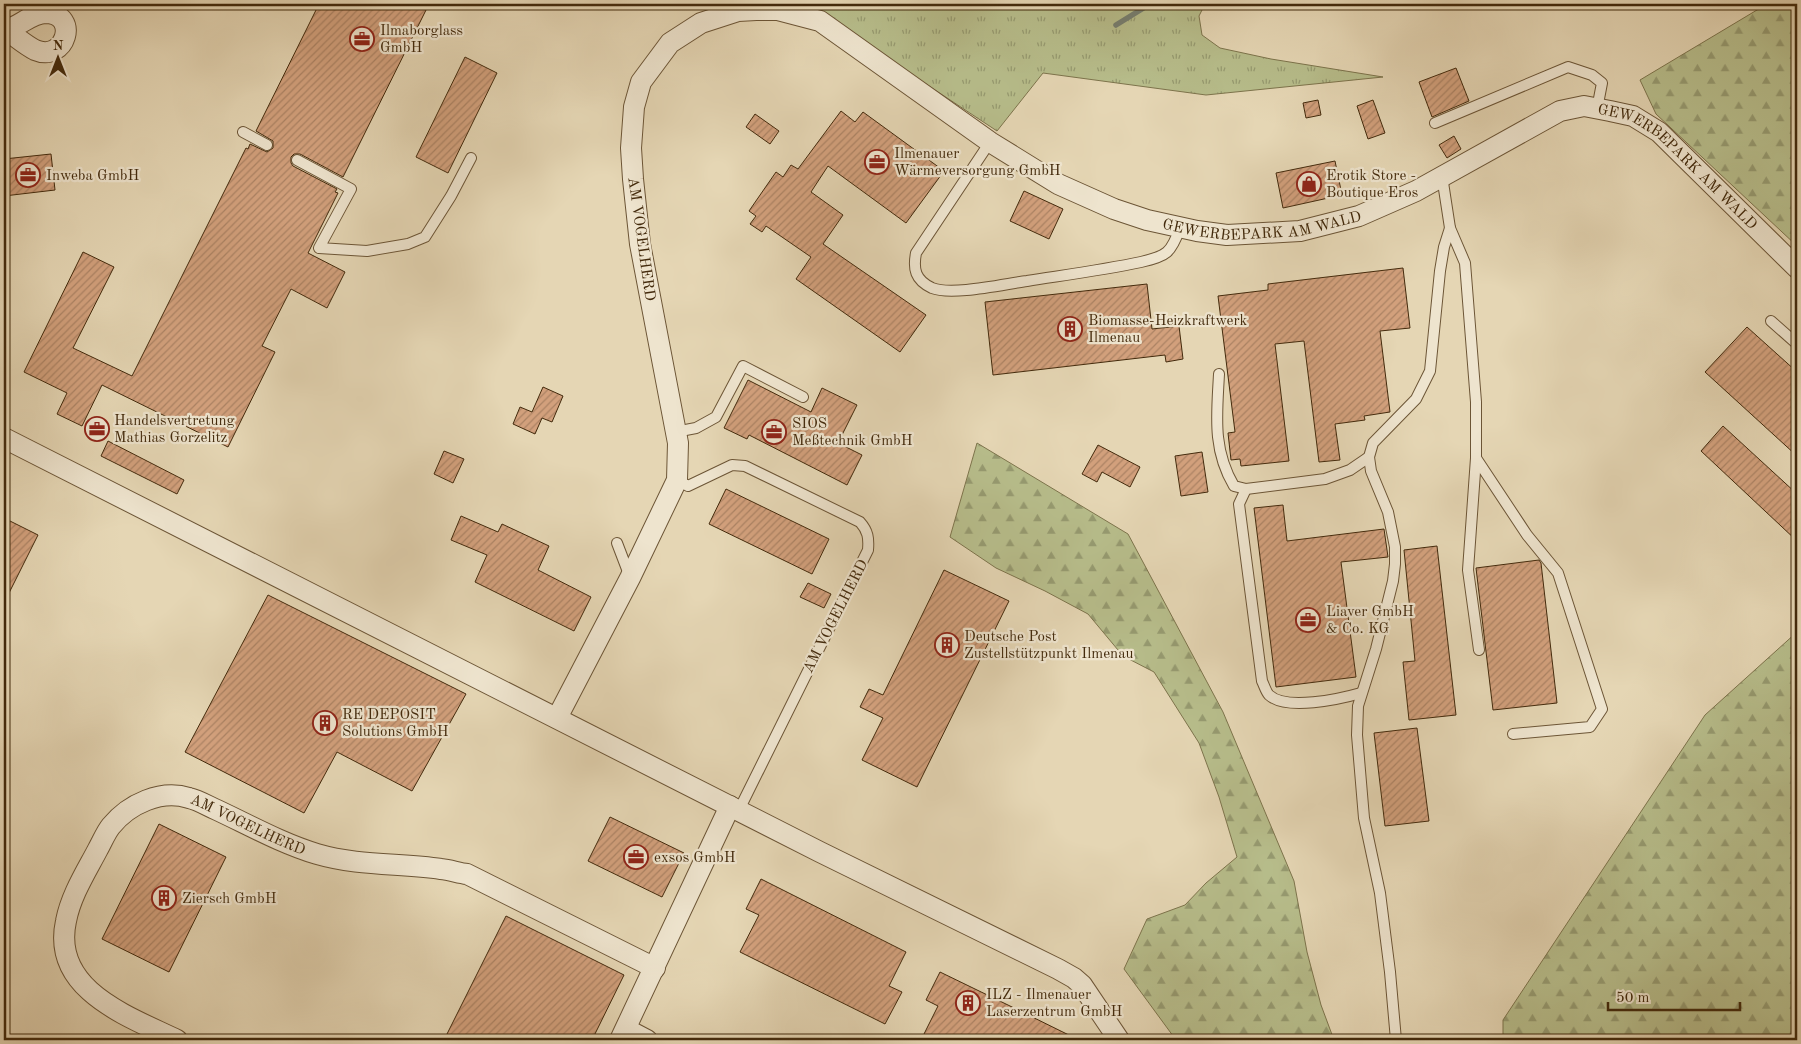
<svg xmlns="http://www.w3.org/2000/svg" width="1801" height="1044" font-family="'Old Standard TT',serif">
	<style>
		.grass { fill: url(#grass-tufts); stroke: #7d744c }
		.forest { fill: url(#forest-firs); stroke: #7d744c }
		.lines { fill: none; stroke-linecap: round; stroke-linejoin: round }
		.stream { stroke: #767f71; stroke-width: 5.5 }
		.building { fill: url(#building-hatch); stroke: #432a0c }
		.lane-casing { stroke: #6c5536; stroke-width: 12 }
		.street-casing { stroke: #6c5536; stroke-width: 22 }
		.lane { stroke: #eee4ce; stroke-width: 10 }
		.street { stroke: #eee4ce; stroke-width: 20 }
		.labels { text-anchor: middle; stroke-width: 4.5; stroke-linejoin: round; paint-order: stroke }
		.poi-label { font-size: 15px; fill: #432a0c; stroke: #eee4ce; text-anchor: start }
		.street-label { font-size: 15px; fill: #432a0c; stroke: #eee4ce }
	</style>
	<defs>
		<pattern id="grass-tufts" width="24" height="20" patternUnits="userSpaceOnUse" patternTransform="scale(1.25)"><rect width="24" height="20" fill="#b7bd8b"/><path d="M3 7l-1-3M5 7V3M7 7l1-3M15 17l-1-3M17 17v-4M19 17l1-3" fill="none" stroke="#969a70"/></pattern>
		<pattern id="forest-firs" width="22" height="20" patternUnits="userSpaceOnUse" patternTransform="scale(1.25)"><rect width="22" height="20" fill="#b7bd8b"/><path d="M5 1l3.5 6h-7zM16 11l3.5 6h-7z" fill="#969a70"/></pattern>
		<pattern id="building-hatch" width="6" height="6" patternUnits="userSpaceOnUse" patternTransform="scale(1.25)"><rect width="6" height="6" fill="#d2a07c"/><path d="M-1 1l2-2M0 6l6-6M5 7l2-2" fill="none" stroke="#ac8364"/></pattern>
	</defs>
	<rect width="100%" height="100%" fill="#e5d6b4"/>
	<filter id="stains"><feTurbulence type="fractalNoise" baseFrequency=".004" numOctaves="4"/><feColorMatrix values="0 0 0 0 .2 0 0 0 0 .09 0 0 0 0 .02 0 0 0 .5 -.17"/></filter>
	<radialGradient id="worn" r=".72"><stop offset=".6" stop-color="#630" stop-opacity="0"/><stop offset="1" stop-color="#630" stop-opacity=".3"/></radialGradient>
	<polygon class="grass" points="805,4 1205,4 1199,16 1202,35 1220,48 1271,59 1383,77 1206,95 1043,73 997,131"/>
	<g class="forest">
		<polygon points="1767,4 1797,4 1797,246 1656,114 1640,80"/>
		<polygon points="977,443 1128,534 1223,712 1294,881 1307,952 1321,1005 1334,1040 1176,1040 1124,969 1147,919 1185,905 1206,883 1237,857 1219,797 1199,743 1154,672 1123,656 1088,614 1045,591 996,568 950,537"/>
		<polygon points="1797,632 1797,1040 1503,1040 1503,1020 1705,715"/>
	</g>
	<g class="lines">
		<polyline class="stream" points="1116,25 1150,4"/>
	</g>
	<g class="building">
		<polygon points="319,4 429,4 343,177 300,154 294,154 291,157 291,163 293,166 337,189 335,192 338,193 308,253 345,272 327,308 291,289 262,346 275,352 228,447 102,385 82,426 57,414 67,393 24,372 83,252 114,267 73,348 132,376 246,148 248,149 250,144 267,152 273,148 273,141 256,131"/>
		<polygon points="465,57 497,73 448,173 416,157"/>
		<polygon points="1456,68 1469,101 1432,117 1419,82"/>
		<polygon points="1318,100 1321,115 1306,118 1303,103"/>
		<polygon points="1373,100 1385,133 1368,139 1357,106"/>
		<polygon points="841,111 855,122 863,112 944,171 906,223 828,166 811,192 843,215 823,244 926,315 900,352 796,279 811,257 766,226 762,232 750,224 756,216 749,211 776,172 783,177 791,165 798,169"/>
		<polygon points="755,114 779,131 770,144 746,127"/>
		<polygon points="1454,136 1461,149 1447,158 1439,145"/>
		<polygon points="51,154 55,190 4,196 4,159"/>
		<polygon points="1335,161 1342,195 1283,208 1276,173"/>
		<polygon points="1024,191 1063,209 1049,239 1010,221"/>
		<polygon points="1403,268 1410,328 1380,331 1390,412 1364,416 1365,420 1335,424 1340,460 1319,462 1304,341 1275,344 1289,461 1241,466 1240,459 1231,460 1228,433 1235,432 1218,296 1268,290 1268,284"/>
		<polygon points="1147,284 1152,329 1179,326 1183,359 1166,362 1165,355 993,375 985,302"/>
		<polygon points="1747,327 1797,372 1797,456 1705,372"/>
		<polygon points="748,380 811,412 822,388 857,405 838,443 862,455 847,485 749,435 747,439 724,428"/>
		<polygon points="543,387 563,396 552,422 542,418 535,434 513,424 520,407 532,412"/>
		<polygon points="1723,426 1797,494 1797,541 1701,451"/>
		<polygon points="108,441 184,480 177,494 101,456"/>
		<polygon points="1098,445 1140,467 1130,487 1102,472 1097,482 1082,474"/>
		<polygon points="444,451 464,459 453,483 434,474"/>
		<polygon points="1202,452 1208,492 1181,496 1175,456"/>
		<polygon points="726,489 829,539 812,574 709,524"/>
		<polygon points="1283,505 1287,541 1384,529 1388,557 1341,562 1356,677 1276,687 1254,508"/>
		<polygon points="461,516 498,532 502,524 549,546 538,570 591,597 574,631 475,582 487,555 451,540"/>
		<polygon points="4,518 38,535 4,603"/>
		<polygon points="1437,546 1456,715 1409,720 1403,662 1415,661 1404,550"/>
		<polygon points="1539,560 1541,563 1557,703 1493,710 1476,568"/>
		<polygon points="944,570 1009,601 917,787 862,760 883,718 860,707 869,689 883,695"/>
		<polygon points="808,583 831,594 824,608 800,597"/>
		<polygon points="268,595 466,694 412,791 337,752 304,813 185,752"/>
		<polygon points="1417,728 1429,821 1385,826 1374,733"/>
		<polygon points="610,817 684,853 662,897 588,861"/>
		<polygon points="159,824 226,857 169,972 102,939"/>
		<polygon points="761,879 906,952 889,986 902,992 885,1024 740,952 759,915 746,909"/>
		<polygon points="506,916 624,975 592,1040 444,1040"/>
		<polygon points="940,972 1010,1006 1079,1040 921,1040 938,1006 926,1000"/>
	</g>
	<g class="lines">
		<defs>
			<g id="lane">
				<polyline points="1435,123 1568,67 1592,75 1602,83 1597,109"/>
				<polyline points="243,132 267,145"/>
				<path d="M990 142 916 253C913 269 915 280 932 288 952 296 1004 284 1027 281 1065 275 1103 270 1141 262 1167 256 1171 253 1180 228"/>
				<polyline points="297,160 351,189 319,248 367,251 408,244 425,237 451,196 471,158"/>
				<polyline points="1442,176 1450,228 1465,263 1476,402 1476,458 1468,570 1479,650"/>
				<polyline points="1771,321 1797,344"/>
				<path d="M1219 374C1217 414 1212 449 1234 486L1246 489 1325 479 1350 470 1369 457"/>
				<polyline points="675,432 696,428 716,417 743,366 803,397"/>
				<polyline points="1476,458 1527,535 1558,573 1602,709 1590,727 1513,734"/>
				<path d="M677 480 688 486 732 465 745 466 860 522C868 531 869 538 868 550L739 810"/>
				<path d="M1246 489 1239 504 1262 681C1264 685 1266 692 1269 695 1286 711 1340 699 1361 693"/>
				<polyline points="617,543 630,577"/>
				<polyline points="1396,1040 1390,972 1380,893 1364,818 1357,735 1358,706 1376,649 1393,581 1395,564 1395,547 1388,512 1371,471 1369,457 1373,443 1416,399 1430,371 1440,271 1444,247 1450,228"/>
			</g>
			<g id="street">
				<path d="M4 30C19 28 30 13 46 13 80 14 66 63 35 50 25 45 15 36 6 30"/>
				<polyline points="4,438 820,852 1058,969 1074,978 1082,985 1119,1040"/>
				<path id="s1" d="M557 718 630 578 677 480 678 443 640 244 633 179 631 148 634 107 641 82 670 43 701 23 738 11 756 10H778L820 21 990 142 1058 184 1114 209 1147 220 1197 231 1227 235 1300 231 1359 216 1416 191 1560 111 1584 106 1610 111 1633 116 1659 132 1797 268"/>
				<polyline points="626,1029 647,1040"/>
				<path id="s2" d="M177 1040C128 1016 51 990 66 921 71 895 86 872 98 849 102 842 106 832 111 826 129 804 161 789 189 798 198 800 208 806 217 810 249 825 283 844 317 854 358 866 400 863 441 869 450 870 459 873 467 874L655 968"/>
				<polyline points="620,1040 730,806"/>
			</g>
		</defs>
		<use href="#lane" class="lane-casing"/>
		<use href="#street" class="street-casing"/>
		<use href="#lane" class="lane"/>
		<use href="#street" class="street"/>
	</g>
	<defs>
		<symbol id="office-ring" viewBox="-11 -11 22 22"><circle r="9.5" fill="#eee4ce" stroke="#8f2418" stroke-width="1.5"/><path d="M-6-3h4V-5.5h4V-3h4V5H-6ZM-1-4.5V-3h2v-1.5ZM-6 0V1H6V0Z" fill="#8f2418"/></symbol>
		<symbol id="shop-ring" viewBox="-11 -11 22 22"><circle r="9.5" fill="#eee4ce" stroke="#8f2418" stroke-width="1.5"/><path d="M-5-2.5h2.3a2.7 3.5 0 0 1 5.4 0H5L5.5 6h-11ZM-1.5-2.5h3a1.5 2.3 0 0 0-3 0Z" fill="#8f2418"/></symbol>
		<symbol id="building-ring" viewBox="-11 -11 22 22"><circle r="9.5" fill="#eee4ce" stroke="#8f2418" stroke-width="1.5"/><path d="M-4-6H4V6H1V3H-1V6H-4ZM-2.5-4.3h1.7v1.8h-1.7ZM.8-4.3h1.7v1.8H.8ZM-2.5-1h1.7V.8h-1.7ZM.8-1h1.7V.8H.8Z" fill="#8f2418"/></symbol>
	</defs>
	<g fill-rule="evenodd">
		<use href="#office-ring" x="348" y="25" width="28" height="28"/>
		<use href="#office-ring" x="863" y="148" width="28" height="28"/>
		<use href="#office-ring" x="14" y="161" width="28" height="28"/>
		<use href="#shop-ring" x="1295" y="170" width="28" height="28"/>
		<use href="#building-ring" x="1056" y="315" width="28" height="28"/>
		<use href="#office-ring" x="83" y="415" width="28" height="28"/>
		<use href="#office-ring" x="760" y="418" width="28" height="28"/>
		<use href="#office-ring" x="1294" y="606" width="28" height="28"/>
		<use href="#building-ring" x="933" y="631" width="28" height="28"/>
		<use href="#building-ring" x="311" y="709" width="28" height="28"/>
		<use href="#office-ring" x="622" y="843" width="28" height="28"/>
		<use href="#building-ring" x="150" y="884" width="28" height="28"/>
		<use href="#building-ring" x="954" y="989" width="28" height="28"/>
	</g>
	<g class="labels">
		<g class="poi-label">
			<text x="380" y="35">Ilmaborglass<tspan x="380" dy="17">GmbH</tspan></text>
			<text x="894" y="158">Ilmenauer<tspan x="894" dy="17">Wärmeversorgung GmbH</tspan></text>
			<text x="46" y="180">Inweba GmbH</text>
			<text x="1326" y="180">Erotik Store -<tspan x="1326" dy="17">Boutique Eros</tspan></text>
			<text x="1088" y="325">Biomasse-Heizkraftwerk<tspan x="1088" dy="17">Ilmenau</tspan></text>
			<text x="114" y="425">Handelsvertretung<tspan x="114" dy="17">Mathias Gorzelitz</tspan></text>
			<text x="792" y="428">SIOS<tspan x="792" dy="17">Meßtechnik GmbH</tspan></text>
			<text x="1326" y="616">Liaver GmbH<tspan x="1326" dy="17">&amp; Co. KG</tspan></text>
			<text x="964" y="641">Deutsche Post<tspan x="964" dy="17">Zustellstützpunkt Ilmenau</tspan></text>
			<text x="342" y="719">RE DEPOSIT<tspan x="342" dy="17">Solutions GmbH</tspan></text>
			<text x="654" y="862">exsos GmbH</text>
			<text x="182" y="903">Ziersch GmbH</text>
			<text x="986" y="999">ILZ - Ilmenauer<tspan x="986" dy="17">Laserzentrum GmbH</tspan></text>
		</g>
		<g class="street-label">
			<text dy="5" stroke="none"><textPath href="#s1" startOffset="1844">GEWERBEPARK AM WALD</textPath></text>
			<text dy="5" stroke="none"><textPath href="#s1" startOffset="1379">GEWERBEPARK AM WALD</textPath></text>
			<text transform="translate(642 239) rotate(82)" y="5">AM VOGELHERD</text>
			<text transform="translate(835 616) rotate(-63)" y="5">AM VOGELHERD</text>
			<text dy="5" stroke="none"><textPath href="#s2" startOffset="436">AM VOGELHERD</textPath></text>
		</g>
	</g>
	<rect width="1801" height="1044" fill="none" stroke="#e5d6b4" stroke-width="20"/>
	<rect x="5" y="5" width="1791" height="1034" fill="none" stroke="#432a0c" stroke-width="2.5"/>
	<rect x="10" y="10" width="1781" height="1024" fill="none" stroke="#432a0c"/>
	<g transform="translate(58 58)" stroke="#eee4ce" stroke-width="4" paint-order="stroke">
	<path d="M0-4L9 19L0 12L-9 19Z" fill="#432a0c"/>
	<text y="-8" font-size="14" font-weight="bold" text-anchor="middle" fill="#432a0c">N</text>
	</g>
	<path d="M1608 1002v8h132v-8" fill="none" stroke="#432a0c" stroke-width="2.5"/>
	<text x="1616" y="1002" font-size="15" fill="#432a0c" stroke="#eee4ce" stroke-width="4" paint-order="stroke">50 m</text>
	<rect width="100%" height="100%" filter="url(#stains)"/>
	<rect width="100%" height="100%" fill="url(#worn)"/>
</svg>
